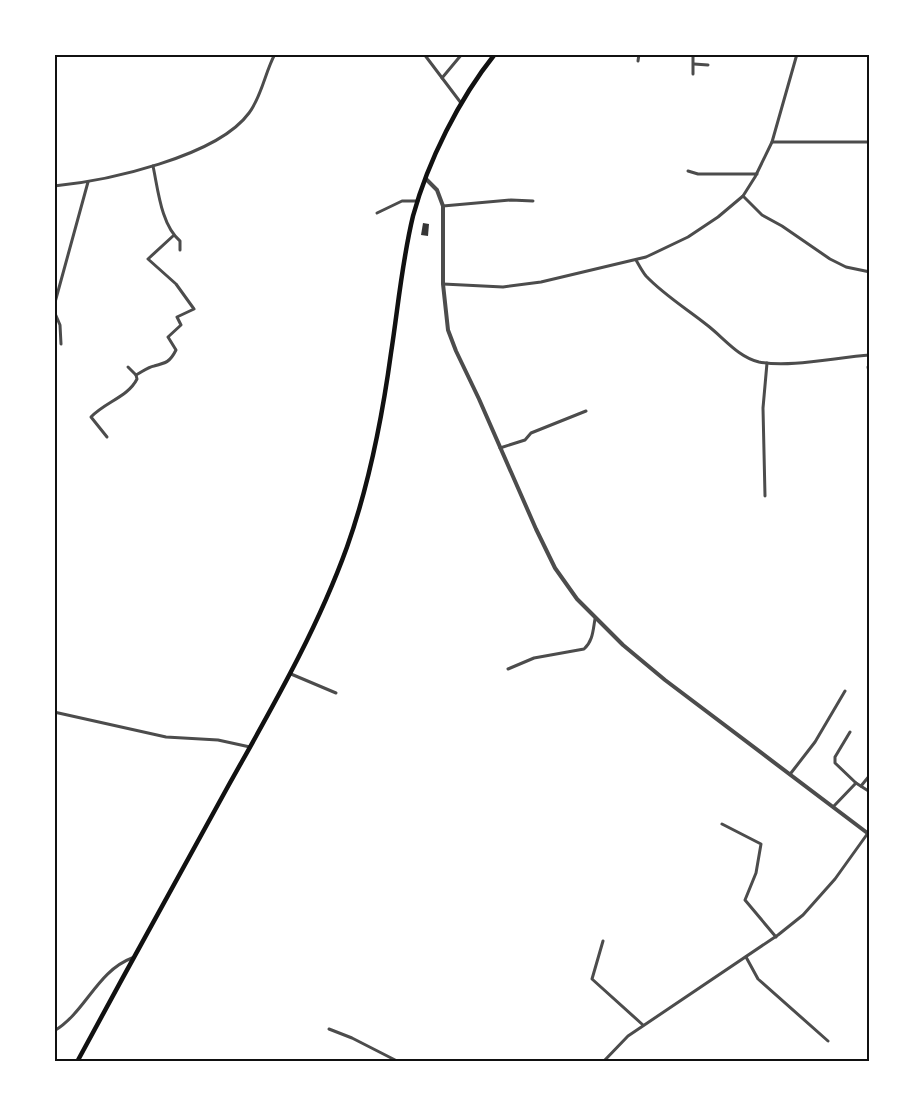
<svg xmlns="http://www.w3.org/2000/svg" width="924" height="1116" font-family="Arial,sans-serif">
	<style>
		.building { fill: #353535 }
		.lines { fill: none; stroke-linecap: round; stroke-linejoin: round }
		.minor { stroke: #4c4c4c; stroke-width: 3 }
		.tertiary { stroke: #4c4c4c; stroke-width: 4 }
		.trunk { stroke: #111; stroke-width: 4.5 }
		.neatline { fill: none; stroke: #111; stroke-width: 2 }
	</style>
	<rect width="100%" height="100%" fill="#fff"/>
	<polygon class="building" points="423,223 429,224 428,236 421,235"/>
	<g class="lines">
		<g class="minor">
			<polyline points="424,54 461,103"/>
			<polyline points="638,61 639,54"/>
			<polyline points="694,64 708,65"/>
			<polyline points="693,74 693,54"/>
			<polyline points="442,78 462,54"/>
			<polyline points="772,142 870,142"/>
			<path d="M153 166C158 189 161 225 180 241V250"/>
			<polyline points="688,171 698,174 757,174"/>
			<path d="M54 186C106 181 217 157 249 113 262 96 265 72 275 54"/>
			<polyline points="743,196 762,215 782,226 830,259 846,267 870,272"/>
			<polyline points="443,206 511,200 533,201"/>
			<polyline points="377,213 402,201 418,201"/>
			<path d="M636 260C639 265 642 271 646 276 664 295 687 309 707 325 724 338 738 357 759 362 791 368 837 357 870 355"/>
			<polyline points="443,284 503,287 541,282 646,257 688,237 718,217 743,196 755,177 772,142 797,54"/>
			<polyline points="54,306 88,182"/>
			<polyline points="54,311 60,325 61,344"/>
			<polyline points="870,364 868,367 870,377"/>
			<path d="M136 375C142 372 148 367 154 366 166 363 170 362 176 350L168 337 181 325 177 317 194 309 176 284 148 259 173 236"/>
			<path d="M107 437 91 417C105 402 128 397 137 379L136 375 128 367"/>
			<polyline points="500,448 525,440 531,433 586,411"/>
			<polyline points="765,496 763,408 767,363"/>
			<path d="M508 669 534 658 584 649C593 641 593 630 595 619"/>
			<polyline points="291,674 336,693"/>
			<polyline points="54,712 166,737 218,740 250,747"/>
			<polyline points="850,732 835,757 835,763 856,783 870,792"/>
			<polyline points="791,773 815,742 845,691"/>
			<polyline points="861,786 870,775"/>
			<polyline points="833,807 856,783"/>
			<polyline points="722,824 761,844 756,873 745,900 776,937"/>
			<polyline points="603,941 592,979 643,1025"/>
			<polyline points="746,957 758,979 828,1041"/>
			<polyline points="329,1029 352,1038 399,1062"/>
			<path d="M54 1031C85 1013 97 971 132 958"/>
			<polyline points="603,1062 628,1036 778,935 803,915 835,879 868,833"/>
		</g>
		<polyline class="tertiary" points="426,179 437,190 443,206 443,284 448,330 456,351 479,399 536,529 555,568 577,599 623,645 665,680 870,835"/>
		<path class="trunk" d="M77 1062C126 971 176 881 226 790 270 711 316 633 347 547 369 485 382 419 391 353 398 308 402 261 413 216 428 161 459 99 495 54"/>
	</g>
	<rect width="924" height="1116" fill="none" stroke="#ffffff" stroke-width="111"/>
	<rect x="56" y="56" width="812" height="1004" class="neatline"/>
</svg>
